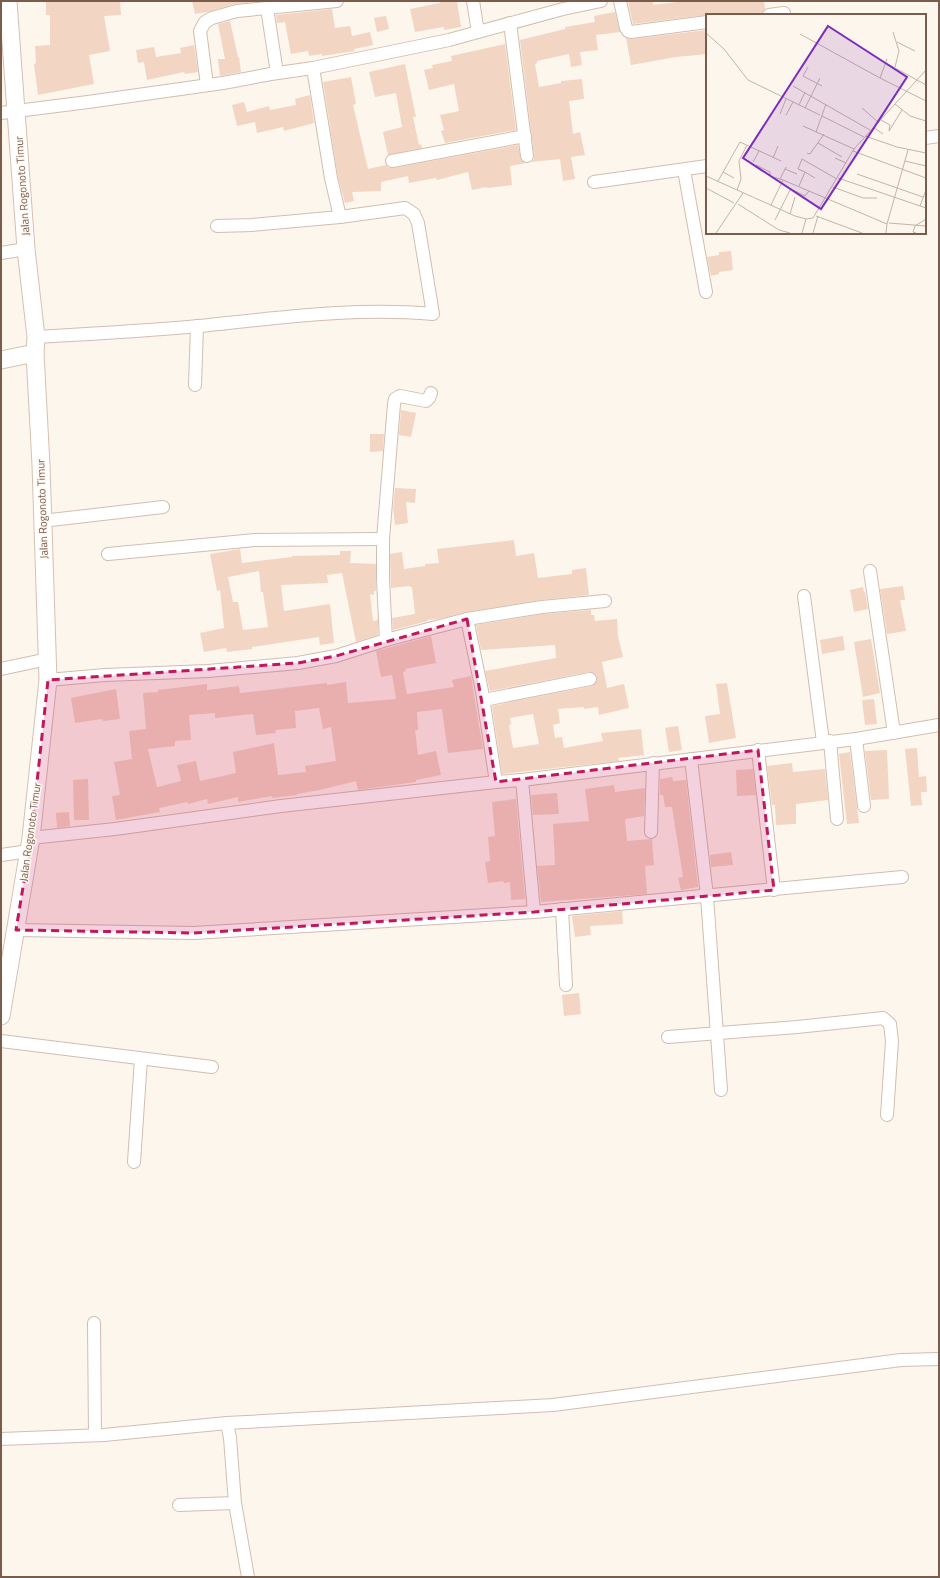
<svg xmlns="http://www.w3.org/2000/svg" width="940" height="1578" font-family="'Titillium Web',sans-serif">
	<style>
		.building { fill: #f3d5c3; fill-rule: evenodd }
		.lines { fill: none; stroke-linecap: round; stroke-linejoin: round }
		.street-casing { stroke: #d1beb0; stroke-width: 14 }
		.secondary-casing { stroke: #d6c0b0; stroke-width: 19 }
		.street { stroke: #fff; stroke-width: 12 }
		.secondary { stroke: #fff; stroke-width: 17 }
		.marked { fill: #c2185b; fill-opacity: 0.2; stroke: #c2185b; stroke-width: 3; stroke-dasharray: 8 5; stroke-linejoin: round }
		.labels { text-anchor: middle; stroke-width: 3; stroke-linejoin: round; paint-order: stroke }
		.street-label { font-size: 11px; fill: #7a5c4d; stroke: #fffaf3 }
		.inset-road { fill: none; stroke: #c5b3a7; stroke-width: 1 }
		.view { fill: #7b2cbf; fill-opacity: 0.15; stroke: #7b2cbf; stroke-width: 2 }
		.inset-edge { fill: none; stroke: #7a5c4d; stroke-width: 2 }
	</style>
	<rect width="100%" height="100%" fill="#fdf6ec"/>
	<g class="building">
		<polygon points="46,1 120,1 121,15 104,16 110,51 89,55 94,84 38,95 34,64 36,63 35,46 50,45 50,15 46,15"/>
		<polygon points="192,1 256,1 256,2 235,4 207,12 195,14"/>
		<polygon points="440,1 457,1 461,27 444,30 444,27 415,32 410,9 440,3"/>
		<polygon points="628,1 653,1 653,5 685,1 764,1 765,9 762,14 757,15 706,15 633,24"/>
		<polygon points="332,9 335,28 350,26 352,36 370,32 373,45 354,49 354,51 322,56 322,54 309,56 308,51 291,54 285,22 277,23 276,15"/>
		<polygon points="615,12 620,32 596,35 598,50 580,52 582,65 571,67 569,54 537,61 537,63 535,64 539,87 561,83 561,81 582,79 584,99 569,101 573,134 580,132 585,155 571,157 575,179 563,181 560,159 531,162 534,159 534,155 520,40 565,29 565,27 595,22 594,16"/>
		<polygon points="386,16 389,29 377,32 374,18"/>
		<polygon points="230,21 238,57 239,57 241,72 220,76 218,59 225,59 218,24"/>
		<polygon points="707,30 707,54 676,57 631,65 626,38 632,39"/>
		<polygon points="505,44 516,130 445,143 441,131 444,130 440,115 459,111 454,84 429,90 424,70 433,68 432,65 452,61 451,56"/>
		<polygon points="194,45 198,72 185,74 184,72 147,80 144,62 138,63 136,50 154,47 156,57 181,53 180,48"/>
		<polygon points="405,64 416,117 413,117 419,145 421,144 422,148 388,155 383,132 402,127 396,93 375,97 369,72"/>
		<polygon points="351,77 356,104 353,105 368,169 386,165 389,168 393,168 518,145 521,160 526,163 510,166 512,185 487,188 487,187 472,190 468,172 437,180 436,178 409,183 408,176 381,182 381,191 352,192 354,201 345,203 338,177 323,82"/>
		<polygon points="310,95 314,123 284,131 283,127 257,133 255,122 237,126 232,105 244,102 247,112 269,106 270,110 296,105 295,99"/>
		<polygon points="731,251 733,270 719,272 719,274 711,276 707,257 719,255 719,252"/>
		<polygon points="401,410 416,413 411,437 399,435"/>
		<polygon points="370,434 384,434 383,451 370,452"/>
		<polygon points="395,488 416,489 415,503 406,502 408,523 395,525 393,509"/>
		<polygon points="514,540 516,556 534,553 538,578 572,574 572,570 586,568 589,595 541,600 466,612 438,619 427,620 428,621 393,630 392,618 415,614 412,587 410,587 410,586 391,588 390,554 402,552 404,569 425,566 425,564 439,563 437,549"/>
		<path d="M240 549 242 563 292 557V556L340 555V551H351L350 563 376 564V591H374V595L370 594 373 621 378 620V635L356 642 342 573 327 575 328 583 281 585 284 611 330 604 334 643 320 645 319 637 252 647V649L227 652 226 648 204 652 200 633 224 628 220 590 217 591 210 554ZM259 571 261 592H263L268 627 243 630 238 602H233L228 577Z"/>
		<polygon points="903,586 905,600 900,600 906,631 887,634 880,589"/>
		<polygon points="863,587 864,592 865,592 868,609 854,612 850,590"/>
		<path d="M591 610V615H594L595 621 617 619 618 636 623 657 602 662 607 688 624 684 629 708 599 715 598 707 584 709V707L558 709 560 723 553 725 555 738 562 737 564 748 603 741 601 733 641 729 644 755 618 758 619 761 502 774 492 706 591 686 595 684 597 678 595 674 589 672 490 691 485 671 556 658 555 645 481 650 476 625 543 614ZM533 714 539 744 513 748 509 725H511L510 718Z"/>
		<path d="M431 636 436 663 405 669 406 671 403 672 407 694 454 687 452 680 471 676 483 749 448 753 442 709 417 712 418 730H415L418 755 436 751 441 775 416 780V782L358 790 356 781 320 790 297 794V795L272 798V796L238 802V797L208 804 207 799 188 804 187 802 159 808 160 812 116 820 112 796 120 795 114 762 132 759 129 731 146 729 143 693 158 692V690L207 684V690L239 686 240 693 327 683V685L346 682 348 703 396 699 392 675 381 677 376 651ZM319 708 323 729 331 727 336 761 305 766 306 772 278 775 274 743 233 752 236 773 200 781 196 761 177 765 181 781 157 787 148 749 175 746V741L191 740 189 715 215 713V718L253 714 256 735 276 733 275 730 296 728 295 711Z"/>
		<polygon points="843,636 845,650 822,654 820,640"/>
		<polygon points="871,639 880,693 863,697 854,642"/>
		<polygon points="727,683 736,738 709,743 705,716 720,714 716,684"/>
		<polygon points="116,689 120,719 103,721 102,719 75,723 71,698"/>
		<polygon points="874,699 877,724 865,725 862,700"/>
		<polygon points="678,726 682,750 669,752 665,728"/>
		<polygon points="917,748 919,777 926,776 927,792 921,792 922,805 911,806 905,749"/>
		<polygon points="887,750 889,799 871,800 865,751"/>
		<polygon points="850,752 859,823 847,824 839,754"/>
		<polygon points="792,763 793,772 825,769 828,800 796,804 796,824 776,825 775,805 772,805 767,766"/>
		<polygon points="753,769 756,795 737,796 736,770"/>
		<polygon points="672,777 673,781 686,780 698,887 681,890 678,878 683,877 672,807 665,807 663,795 660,795 660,779"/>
		<polygon points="88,779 89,820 74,820 73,780"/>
		<polygon points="614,785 615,792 645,788 644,816 625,819 627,841 652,839 654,865 645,866 647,894 541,902 537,866 555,865 553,824 589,821 585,789"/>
		<polygon points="557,793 559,814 533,815 531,795"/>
		<polygon points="516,799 525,899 511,900 510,882 504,883 503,881 488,883 485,862 490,861 488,837 495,836 492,802"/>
		<polygon points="69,812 70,826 57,828 56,813"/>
		<polygon points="731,852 733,865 711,867 710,855"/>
		<polygon points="622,911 623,924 590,926 591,935 575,937 572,916"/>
		<polygon points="579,993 581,1014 564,1016 562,995"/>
	</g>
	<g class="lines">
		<defs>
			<g id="street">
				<polyline points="620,1 626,28 628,31 631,32 707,22"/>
				<polyline points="267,8 277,73"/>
				<polyline points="769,15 784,13"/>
				<polyline points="510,23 527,156"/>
				<polyline points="478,32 563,9 601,1"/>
				<polyline points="207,85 200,31 205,22 212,18 237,11 337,1"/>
				<polyline points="1,113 88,102 223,83 271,74 313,68 449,40 478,32 473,1"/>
				<polyline points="925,138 939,136"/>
				<polyline points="392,161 525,136"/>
				<polyline points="684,170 706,292"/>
				<polyline points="594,182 707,166"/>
				<polyline points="217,226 252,225 340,217 331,178 313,68"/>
				<polyline points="1,253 26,249"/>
				<path d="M36 337C90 334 145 331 199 326 277 318 355 307 433 314L418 223 414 214 405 208 340 217"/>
				<polyline points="195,385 197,326"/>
				<polyline points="42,521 163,507"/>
				<polyline points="108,554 255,540 383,539"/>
				<polyline points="870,571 894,733"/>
				<polyline points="804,596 823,742"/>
				<polyline points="467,619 482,691 496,782 522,780 534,912"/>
				<polyline points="386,640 383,579 383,539 394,404 395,399 400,396 426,401 429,398 431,393"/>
				<polyline points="1,669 48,659"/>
				<polyline points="48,680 105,675 208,671 298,663 336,656 386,640 467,619 542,607 605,601"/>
				<polyline points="484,700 590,679"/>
				<polyline points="856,739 864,806"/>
				<polyline points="830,741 837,819"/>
				<polyline points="758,750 774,890"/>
				<polyline points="691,759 707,896 721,1090"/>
				<polyline points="522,780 856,739 939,725"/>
				<polyline points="651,832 653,763"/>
				<polyline points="31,838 115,829 281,806 496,782"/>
				<polyline points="1,855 29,851"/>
				<polyline points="562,909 566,985"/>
				<polyline points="16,930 194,933 534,912 902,877"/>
				<polyline points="668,1037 797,1027 883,1018 890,1024 892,1041 887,1115"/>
				<polyline points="1,1041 212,1067"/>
				<polyline points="134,1162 141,1059"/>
				<polyline points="94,1323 95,1435"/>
				<polyline points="227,1423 553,1405 901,1360 939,1359"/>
				<polyline points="1,1439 104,1435 227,1423 230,1438 235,1503 248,1577"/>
				<polyline points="179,1505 235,1503"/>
			</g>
			<g id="secondary">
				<polyline points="1,360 35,353"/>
				<polyline points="1,1016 31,838 48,680 41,465 35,353 36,337 26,249 8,1"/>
			</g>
		</defs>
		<use href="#street" class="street-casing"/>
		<use href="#secondary" class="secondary-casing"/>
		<use href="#street" class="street"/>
		<use href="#secondary" class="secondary"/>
	</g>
	<path class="marked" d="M467 619 496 782 758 750 774 890 534 912 194 933 16 930 31 838 48 680 298 663 336 656Z"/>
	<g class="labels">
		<g class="street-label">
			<text transform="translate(22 186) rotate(-94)" y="4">Jalan Rogonoto Timur</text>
			<text transform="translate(42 509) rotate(-92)" y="4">Jalan Rogonoto Timur</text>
			<text transform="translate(30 832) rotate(-82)" y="4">Jalan Rogonoto Timur</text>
		</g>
	</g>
	<g transform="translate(706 14)">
		<rect width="220" height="220" fill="#fdf6ec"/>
		<path class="inset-road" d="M187 18 193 37 189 53M0 19 18 35 42 66 114 101M94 20 174 64M191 28 209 37M181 45 174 64 220 87M180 49 220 71M102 53 97 62 116 72M87 72 164 116M189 90 204 102 220 107M93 91 99 78M99 94 114 64M156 94 172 108M74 100 80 85M80 101 87 88M116 102 158 123M175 106 184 111 183 117 196 96M97 112 148 135M167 113 177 120M110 118 120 90M159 122 191 133 220 139M112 129 136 143M147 137 220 164M101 139 104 140 118 120M67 144 72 132M129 144 140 149M199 147 220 152M47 148 53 137M50 151 64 158V162L77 166M79 155 91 160M17 158 28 164M99 158 92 155 96 145 131 165M151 160 217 183M0 162 89 202 100 205 107 204 148 135 220 56M132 164 220 194M74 165 80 153M12 167 34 128 75 147M93 172 99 158 109 164M127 173 157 184H171M0 174 28 189M31 176 35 165 33 147 41 131M87 176 99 182 103 177M32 190 73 216 84 219M65 191 77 166 181 210 180 219M214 192 220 176M84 200 89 183M110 202 156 219M69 206 84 176M183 209 220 212M181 210 202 136M10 219 37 179M96 219 100 205M107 219 112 202M210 219 207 218 209 212 220 205"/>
		<path class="view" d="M122 12 201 63 115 195 37 144Z"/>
		<rect width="220" height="220" class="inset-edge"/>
	</g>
	<rect width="940" height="1578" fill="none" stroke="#7a5c4d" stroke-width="4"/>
</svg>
